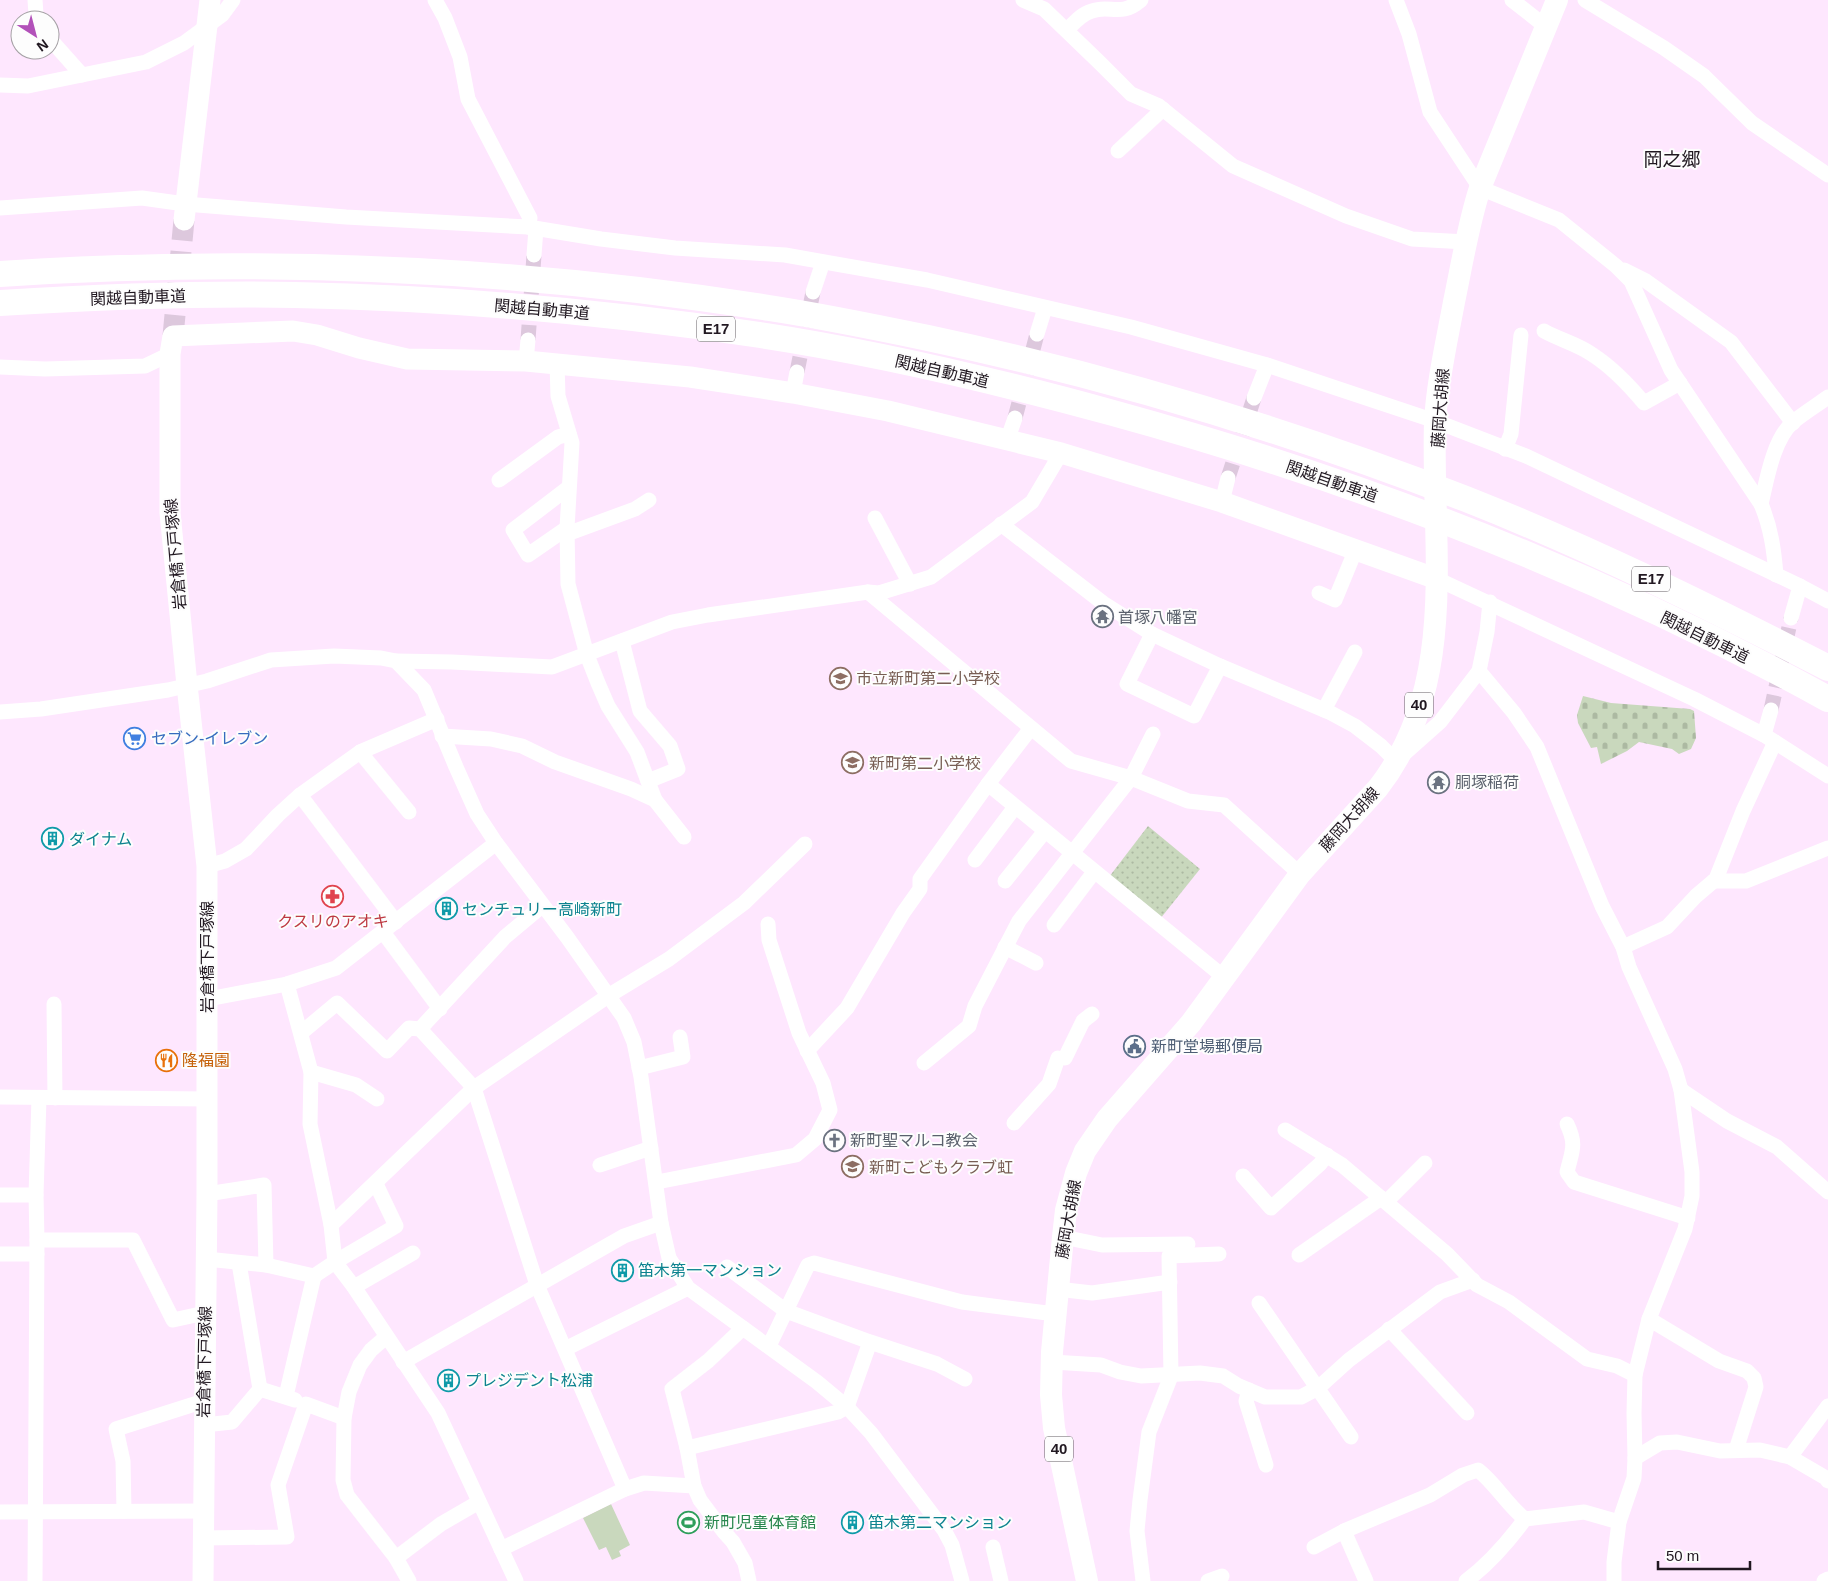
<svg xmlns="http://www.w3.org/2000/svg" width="1828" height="1581" font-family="Helvetica,'Noto Sans JP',sans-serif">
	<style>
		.grass { fill: url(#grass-dots) }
		.cemetery { fill: url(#cemetery-stones) }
		.park { fill: #c9d8bd }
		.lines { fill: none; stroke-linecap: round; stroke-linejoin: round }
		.street-tunnel { stroke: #ddc8dd; stroke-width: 15; stroke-dasharray: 15 8; stroke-linecap: butt }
		.secondary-tunnel { stroke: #ddc8dd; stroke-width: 21; stroke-dasharray: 21 11; stroke-linecap: butt }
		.street { stroke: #fff; stroke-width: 15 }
		.secondary { stroke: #fff; stroke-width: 21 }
		.primary { stroke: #fff; stroke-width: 22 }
		.highway { stroke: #fff; stroke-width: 26 }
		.labels { text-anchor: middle; stroke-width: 4; stroke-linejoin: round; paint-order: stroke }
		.shield { fill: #fdfdfd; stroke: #635d63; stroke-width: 1 }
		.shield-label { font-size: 15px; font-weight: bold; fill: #211821 }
		.street-label { font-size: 16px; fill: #211821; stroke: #fdfdfd }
		.worship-label { font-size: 16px; fill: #5b616d; stroke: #fdfdfd; text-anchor: start }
		.education-label { font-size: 16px; fill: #785e54; stroke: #fdfdfd; text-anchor: start }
		.shop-label { font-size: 16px; fill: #366cbe; stroke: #fdfdfd; text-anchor: start }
		.culture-label { font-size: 16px; fill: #0d838f; stroke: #fdfdfd; text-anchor: start }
		.health-label { font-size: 16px; fill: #be3a42; stroke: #fdfdfd }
		.service-label { font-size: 16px; fill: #4e5e75; stroke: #fdfdfd; text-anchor: start }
		.food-label { font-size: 16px; fill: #c56008; stroke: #fdfdfd; text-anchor: start }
		.leisure-label { font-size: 16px; fill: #27864d; stroke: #fdfdfd; text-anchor: start }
		.quarter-label { font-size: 19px; fill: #211821; stroke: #fdfdfd }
	</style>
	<defs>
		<pattern id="grass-dots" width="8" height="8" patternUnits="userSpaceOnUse" patternTransform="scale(1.25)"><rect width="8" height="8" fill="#c9d8bd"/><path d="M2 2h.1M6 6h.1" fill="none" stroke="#acb9a2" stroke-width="1.8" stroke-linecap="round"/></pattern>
		<pattern id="cemetery-stones" width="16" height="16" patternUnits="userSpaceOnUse" patternTransform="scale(1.25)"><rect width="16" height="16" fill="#c9d8bd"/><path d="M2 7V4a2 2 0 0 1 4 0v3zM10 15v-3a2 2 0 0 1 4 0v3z" fill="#acb9a2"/></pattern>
	</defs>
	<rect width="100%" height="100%" fill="#fee7fe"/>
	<polygon class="grass" points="1148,826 1200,869 1160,919 1109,877"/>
	<polygon class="cemetery" points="1583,696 1611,703 1690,709 1694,711 1696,738 1691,749 1679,754 1672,749 1639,742 1627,751 1601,764 1597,747 1591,748 1578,723 1577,715"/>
	<polygon class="park" points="611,1504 630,1545 619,1551 621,1556 612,1560 606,1547 599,1550 583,1518"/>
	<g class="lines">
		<g class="street-tunnel">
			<polyline points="528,340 534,255"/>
			<polyline points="797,372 813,292"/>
			<polyline points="1015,418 1037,334"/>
			<polyline points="1228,478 1254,398"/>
			<polyline points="1771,710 1791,618"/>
		</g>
		<polyline class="secondary-tunnel" points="173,336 184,220"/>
		<g class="street">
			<polyline points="35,0 36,14 38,20"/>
			<polyline points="435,0 445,18 460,57 468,99 530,218 528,227"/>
			<polyline points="1023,0 1044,9 1100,63 1131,94 1159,106 1233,166 1346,216 1412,239 1466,242"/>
			<path d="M1396 0 1409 34 1430 112 1480 188 1559 220 1616 266 1631 281 1671 370 1761 504C1771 528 1774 550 1776 575"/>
			<polyline points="1512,0 1545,26"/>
			<polyline points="1585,0 1664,48 1704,76 1752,123 1828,175"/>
			<path d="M1067 30C1074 23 1081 14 1092 11 1110 4 1120 18 1141 0"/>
			<polyline points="50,39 82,75 146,62 184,43 222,15 233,0"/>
			<polyline points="0,85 28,86 82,75"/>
			<polyline points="1118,151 1163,109"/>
			<polyline points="0,208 142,198 185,204 346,217 528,227 601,239 675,248 785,255 927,280 1131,327 1267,365 1435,421 1526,456 1800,586 1828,601"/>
			<polyline points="534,255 536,229"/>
			<polyline points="1624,270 1646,281 1731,342 1793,423"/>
			<polyline points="813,292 823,262"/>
			<path d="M1544 331C1560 340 1578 344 1593 355 1613 368 1629 385 1644 403L1680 383"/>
			<polyline points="1037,334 1045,308"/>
			<polyline points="526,361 528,340"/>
			<polyline points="557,363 558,396 572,443 567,528 568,584 587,655 598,683 608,706 637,752 655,800"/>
			<polyline points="0,367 45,369 145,366 170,354"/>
			<polyline points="793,393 797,372"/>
			<polyline points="1254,398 1267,365"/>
			<polyline points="1007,441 1015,418"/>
			<polyline points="1505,449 1511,434 1521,335"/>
			<polyline points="499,480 558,437 569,434"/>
			<polyline points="1222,502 1228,478"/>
			<path d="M1761 504C1767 479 1773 440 1793 422 1804 413 1817 405 1828 397"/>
			<polyline points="875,518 910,584"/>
			<polyline points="1001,524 1103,603 1152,634 1220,666 1329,712 1355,726 1381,746 1396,761 1440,722 1479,671 1514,713 1537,747 1602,906 1623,947 1629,967 1675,1069 1681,1090 1692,1172 1692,1196 1685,1229 1649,1319 1635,1375 1634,1413 1635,1458 1634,1478 1619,1522 1614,1562 1614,1581"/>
			<polyline points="567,528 528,555 513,530 568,488"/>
			<polyline points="567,534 635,509 649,500"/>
			<polyline points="1437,579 1694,699 1764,735 1828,776"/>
			<polyline points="868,592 1071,761 1131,778 1188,801 1224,805 1300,874"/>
			<polyline points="1319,593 1335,600 1356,549"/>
			<polyline points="1791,618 1800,586"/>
			<polyline points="1152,634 1127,684 1194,716 1220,666"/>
			<polyline points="622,641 640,711 670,746 678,769 648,781"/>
			<polyline points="396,661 452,662 552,667 672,622 708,615 868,592 879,593 931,577 1032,502 1061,453"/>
			<polyline points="1479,671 1487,632 1490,602"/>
			<polyline points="1324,710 1355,652"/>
			<polyline points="0,712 41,709 168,690 207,681 271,660 334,656 381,658 396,661 424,690 456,767 477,814 496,843 567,937 624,1018 634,1042 641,1077 661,1223 669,1258 688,1288 817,1382 847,1407 871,1433 944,1530 952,1545 962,1581"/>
			<polyline points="1764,735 1771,710"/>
			<polyline points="442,736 491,739 522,746 555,762 631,789 655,800 684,837"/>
			<polyline points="360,752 409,812"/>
			<polyline points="988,784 1225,978"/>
			<polyline points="300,795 396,922"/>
			<polyline points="975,860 1015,807"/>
			<polyline points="207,866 225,861 246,849 278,815 300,795 360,752 437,719"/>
			<polyline points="1005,881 1045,831"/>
			<polyline points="1714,881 1746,881 1828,848"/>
			<polyline points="1054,925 1094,872"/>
			<polyline points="383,932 440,1009"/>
			<polyline points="1005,947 1036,963"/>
			<polyline points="1623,947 1667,927 1696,896 1716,879 1743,811 1775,742"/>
			<polyline points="287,984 311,1072 310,1124 331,1225 335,1262 354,1287 438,1413 516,1581"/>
			<polyline points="208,999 287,984 336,968 496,843"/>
			<polyline points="54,1004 55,1098"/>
			<polyline points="420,1029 505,937 542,906"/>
			<polyline points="301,1033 337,1003 387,1051 409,1028 420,1029 474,1088 537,1285 625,1489"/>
			<polyline points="807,1051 847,1008 903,913 920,889 920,879 988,784 1031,728"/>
			<polyline points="1065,1058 1083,1021 1092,1014"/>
			<polyline points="924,1063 969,1026 975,1006 1019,921 1131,778 1153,734"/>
			<polyline points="639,1068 683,1057 680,1037"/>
			<polyline points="311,1072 356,1085 377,1099"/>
			<polyline points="1681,1090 1727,1121 1777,1147 1828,1192"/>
			<polyline points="0,1097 207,1099"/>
			<polyline points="1014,1123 1049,1084 1058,1058"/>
			<path d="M1567 1124C1577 1145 1572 1151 1567 1172L1574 1182 1688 1218"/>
			<polyline points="1285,1130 1342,1165 1447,1254 1477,1285 1509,1302 1587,1359 1617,1366 1635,1375"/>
			<polyline points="600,1165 651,1148"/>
			<polyline points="1243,1176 1271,1208 1320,1164 1327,1155"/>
			<polyline points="657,1182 796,1155 815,1139 830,1110 823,1083 799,1033 769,940 768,924"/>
			<polyline points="207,1194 264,1185 266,1265"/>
			<polyline points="0,1195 36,1195"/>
			<polyline points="1386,1202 1425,1163"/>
			<polyline points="331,1225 474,1088 608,996 669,959 744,903 805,844"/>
			<polyline points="1063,1237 1102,1245 1188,1244"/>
			<polyline points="37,1240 133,1240 173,1320 205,1313"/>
			<polyline points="0,1254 37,1254"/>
			<polyline points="1299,1255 1381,1198"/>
			<polyline points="206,1259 266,1265 314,1276 286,1396"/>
			<polyline points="239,1263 260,1389"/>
			<polyline points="727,1267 786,1311 870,1342 937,1364 965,1379"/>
			<polyline points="314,1276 335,1262 396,1226 376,1184"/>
			<polyline points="354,1287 413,1253"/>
			<polyline points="1057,1289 1092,1293 1170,1282"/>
			<polyline points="1259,1303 1351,1437"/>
			<polyline points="1649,1319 1719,1361 1747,1371 1754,1378 1756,1387 1736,1450"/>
			<polyline points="743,1328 708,1361 672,1389 687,1448 694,1486 700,1500 724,1532 733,1542 745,1563 749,1581"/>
			<polyline points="1389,1329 1467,1413"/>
			<polyline points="386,1337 371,1350 360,1365 349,1392 344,1418 343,1480 347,1495 396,1558 409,1581"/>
			<polyline points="769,1346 808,1265 814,1263 962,1302 1055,1314"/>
			<polyline points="565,1349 688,1288"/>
			<polyline points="403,1362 624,1236 661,1223"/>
			<polyline points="1052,1362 1101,1365 1120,1372 1141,1376 1200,1373 1223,1376 1239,1386 1265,1397 1301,1397 1318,1388 1349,1360 1440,1292 1473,1280"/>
			<polyline points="1249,1390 1246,1401 1266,1465"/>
			<polyline points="204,1425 232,1422 260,1389 295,1400"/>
			<polyline points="687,1448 838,1412 847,1407 870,1342"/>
			<polyline points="1790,1457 1828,1406"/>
			<polyline points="1635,1458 1660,1443 1677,1442 1720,1451 1760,1450 1790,1457 1826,1478 1828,1481"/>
			<polyline points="124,1511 123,1461 116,1429 204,1401"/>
			<polyline points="0,1512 204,1511"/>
			<polyline points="1344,1531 1366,1581"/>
			<polyline points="203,1538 287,1537 278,1485 306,1404 344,1418"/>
			<polyline points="993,1547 1001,1581"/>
			<path d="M1314 1547 1344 1531 1430 1495 1463 1475 1478 1470C1496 1484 1507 1505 1525 1519"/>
			<polyline points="501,1549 625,1489 644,1483 694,1486"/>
			<polyline points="396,1558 441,1524 479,1502"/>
			<polyline points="35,1581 37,1240 36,1195 39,1098"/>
			<polyline points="1143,1581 1137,1531 1140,1500 1149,1432 1171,1376 1169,1256 1219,1254"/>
			<polyline points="1208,1581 1222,1576"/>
			<path d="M1466 1581C1489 1564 1508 1542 1525 1519L1584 1512 1619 1522"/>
			<polyline points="1824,1581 1828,1579"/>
		</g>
		<g class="secondary">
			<polyline points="184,220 210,0"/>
			<polyline points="203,1581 207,1194 207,866 187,685 170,513 170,354 173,336 293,331 317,335 359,348 407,359 526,361 690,377 793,393 888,411 1061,453 1222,502 1437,579"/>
		</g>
		<path class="primary" d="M1087 1581 1054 1428 1051 1395 1052 1352 1063 1237 1066 1210 1076 1173 1085 1151 1107 1119 1191 1023 1300 874 1378 788C1460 683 1431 544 1435 422 1437 383 1447 340 1454 302 1462 264 1468 225 1480 188L1557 0"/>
		<g class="highway">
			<path d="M0 274C256 257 515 268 769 308 822 316 875 327 928 338 1111 377 1291 431 1466 499 1590 548 1710 607 1828 668"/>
			<path d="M0 303C98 297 197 293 295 295 451 298 606 312 760 335 879 353 997 381 1113 413 1361 481 1603 575 1828 699"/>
		</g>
	</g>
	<defs>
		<symbol id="temple-ring" viewBox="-11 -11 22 22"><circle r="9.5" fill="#fdfdfd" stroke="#6b7280" stroke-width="1.5"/><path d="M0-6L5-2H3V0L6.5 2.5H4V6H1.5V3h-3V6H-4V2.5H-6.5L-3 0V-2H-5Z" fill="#6b7280"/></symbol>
		<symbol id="school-ring" viewBox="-11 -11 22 22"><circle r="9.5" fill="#fdfdfd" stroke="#8d6e63" stroke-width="1.5"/><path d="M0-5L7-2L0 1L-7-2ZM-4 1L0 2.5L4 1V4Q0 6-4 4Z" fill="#8d6e63"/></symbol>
		<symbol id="supermarket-ring" viewBox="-11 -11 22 22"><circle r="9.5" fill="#fdfdfd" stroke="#3f7fe0" stroke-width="1.5"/><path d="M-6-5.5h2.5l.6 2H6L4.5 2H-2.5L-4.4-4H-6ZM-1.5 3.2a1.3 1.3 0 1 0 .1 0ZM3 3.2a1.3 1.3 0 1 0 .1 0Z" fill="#3f7fe0"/></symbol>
		<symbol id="building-ring" viewBox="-11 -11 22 22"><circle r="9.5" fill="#fdfdfd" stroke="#0f9aa8" stroke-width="1.5"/><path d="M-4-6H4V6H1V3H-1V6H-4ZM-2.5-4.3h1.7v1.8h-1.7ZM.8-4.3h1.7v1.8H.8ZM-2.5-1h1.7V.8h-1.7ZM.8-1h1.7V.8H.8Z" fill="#0f9aa8"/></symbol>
		<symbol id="pharmacy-ring" viewBox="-11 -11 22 22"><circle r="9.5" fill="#fdfdfd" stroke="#e0444e" stroke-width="1.5"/><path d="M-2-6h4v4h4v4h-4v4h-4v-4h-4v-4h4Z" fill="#e0444e"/></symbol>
		<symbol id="civic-ring" viewBox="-11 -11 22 22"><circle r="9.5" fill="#fdfdfd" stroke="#5c6f8a" stroke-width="1.5"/><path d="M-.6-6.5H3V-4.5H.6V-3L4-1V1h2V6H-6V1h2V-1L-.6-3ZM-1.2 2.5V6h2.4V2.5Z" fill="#5c6f8a"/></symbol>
		<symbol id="restaurant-ring" viewBox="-11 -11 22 22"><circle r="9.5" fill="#fdfdfd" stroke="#e8710a" stroke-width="1.5"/><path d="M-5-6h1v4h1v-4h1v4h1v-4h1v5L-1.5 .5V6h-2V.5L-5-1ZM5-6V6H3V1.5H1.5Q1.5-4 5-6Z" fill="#e8710a"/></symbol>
		<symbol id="church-ring" viewBox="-11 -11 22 22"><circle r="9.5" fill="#fdfdfd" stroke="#6b7280" stroke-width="1.5"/><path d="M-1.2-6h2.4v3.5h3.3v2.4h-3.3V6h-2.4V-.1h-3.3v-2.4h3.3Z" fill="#6b7280"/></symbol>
		<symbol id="stadium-ring" viewBox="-11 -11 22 22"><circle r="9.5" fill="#fdfdfd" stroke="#2e9e5b" stroke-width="1.5"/><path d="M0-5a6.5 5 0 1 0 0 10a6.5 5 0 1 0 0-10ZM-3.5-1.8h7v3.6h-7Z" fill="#2e9e5b"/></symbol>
	</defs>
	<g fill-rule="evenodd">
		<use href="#temple-ring" x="1090" y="604" width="25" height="25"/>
		<use href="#school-ring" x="828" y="666" width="25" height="25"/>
		<use href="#supermarket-ring" x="122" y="726" width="25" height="25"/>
		<use href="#school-ring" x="840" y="750" width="25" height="25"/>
		<use href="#temple-ring" x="1426" y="770" width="25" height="25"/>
		<use href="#building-ring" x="40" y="826" width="25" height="25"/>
		<use href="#pharmacy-ring" x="320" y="884" width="25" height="25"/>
		<use href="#building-ring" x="434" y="896" width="25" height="25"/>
		<use href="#civic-ring" x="1122" y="1034" width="25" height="25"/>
		<use href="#restaurant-ring" x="154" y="1048" width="25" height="25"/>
		<use href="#church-ring" x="822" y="1128" width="25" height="25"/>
		<use href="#school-ring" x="840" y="1154" width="25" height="25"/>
		<use href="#building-ring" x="610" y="1258" width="25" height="25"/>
		<use href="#building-ring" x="436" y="1368" width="25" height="25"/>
		<use href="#stadium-ring" x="676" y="1510" width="25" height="25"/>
		<use href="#building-ring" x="840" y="1510" width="25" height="25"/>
	</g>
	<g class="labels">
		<g class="shield">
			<rect x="697" y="316.5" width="38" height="25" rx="4"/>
			<rect x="1632" y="566.5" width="38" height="25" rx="4"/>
			<rect x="1405" y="692.5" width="28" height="25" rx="4"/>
			<rect x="1045" y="1436.5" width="28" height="25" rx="4"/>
		</g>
		<g class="shield-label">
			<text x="716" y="334">E17</text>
			<text x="1651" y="584">E17</text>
			<text x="1419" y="710">40</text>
			<text x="1059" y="1454">40</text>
		</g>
		<g class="street-label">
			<text transform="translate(138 297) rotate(-2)" y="6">関越自動車道</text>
			<text transform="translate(542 309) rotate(5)" y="6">関越自動車道</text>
			<text transform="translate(942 371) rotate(13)" y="6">関越自動車道</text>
			<text transform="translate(1440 408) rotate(-86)" y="6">藤岡大胡線</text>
			<text transform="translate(1332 481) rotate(19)" y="6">関越自動車道</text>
			<text transform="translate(175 554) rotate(-95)" y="6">岩倉橋下戸塚線</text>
			<text transform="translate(1705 637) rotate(26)" y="6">関越自動車道</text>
			<text transform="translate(1349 819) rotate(-48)" y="6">藤岡大胡線</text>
			<text transform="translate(207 957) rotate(-90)" y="6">岩倉橋下戸塚線</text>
			<text transform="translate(1068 1219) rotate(-80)" y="6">藤岡大胡線</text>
			<text transform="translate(204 1362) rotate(-89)" y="6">岩倉橋下戸塚線</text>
		</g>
		<g class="worship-label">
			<text x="1118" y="623">首塚八幡宮</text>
			<text x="1455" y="788">胴塚稲荷</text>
			<text x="850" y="1146">新町聖マルコ教会</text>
		</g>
		<g class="education-label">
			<text x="856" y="684">市立新町第二小学校</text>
			<text x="869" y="769">新町第二小学校</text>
			<text x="869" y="1173">新町こどもクラブ虹</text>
		</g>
		<g class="shop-label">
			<text x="151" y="744">セブン-イレブン</text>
		</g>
		<g class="culture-label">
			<text x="69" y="845">ダイナム</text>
			<text x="462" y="915">センチュリー高崎新町</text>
			<text x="638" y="1276">笛木第一マンション</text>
			<text x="465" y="1386">プレジデント松浦</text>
			<text x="868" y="1528">笛木第二マンション</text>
		</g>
		<g class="health-label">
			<text x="333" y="927">クスリのアオキ</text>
		</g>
		<g class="service-label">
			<text x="1151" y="1052">新町堂場郵便局</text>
		</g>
		<g class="food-label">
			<text x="182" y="1066">隆福園</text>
		</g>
		<g class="leisure-label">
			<text x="704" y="1528">新町児童体育館</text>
		</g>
		<g class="quarter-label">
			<text x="1672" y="166">岡之郷</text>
		</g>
	</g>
	<g transform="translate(35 35) rotate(144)"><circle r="24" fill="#fdfdfd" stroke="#a5a1a5"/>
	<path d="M0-4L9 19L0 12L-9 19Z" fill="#b251b9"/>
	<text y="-8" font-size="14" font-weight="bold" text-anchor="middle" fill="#211821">N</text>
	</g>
	<path d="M1658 1561v8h92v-8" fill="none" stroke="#211821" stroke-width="2.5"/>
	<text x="1666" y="1561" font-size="15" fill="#211821" stroke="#fdfdfd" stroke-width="4" paint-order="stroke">50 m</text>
</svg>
